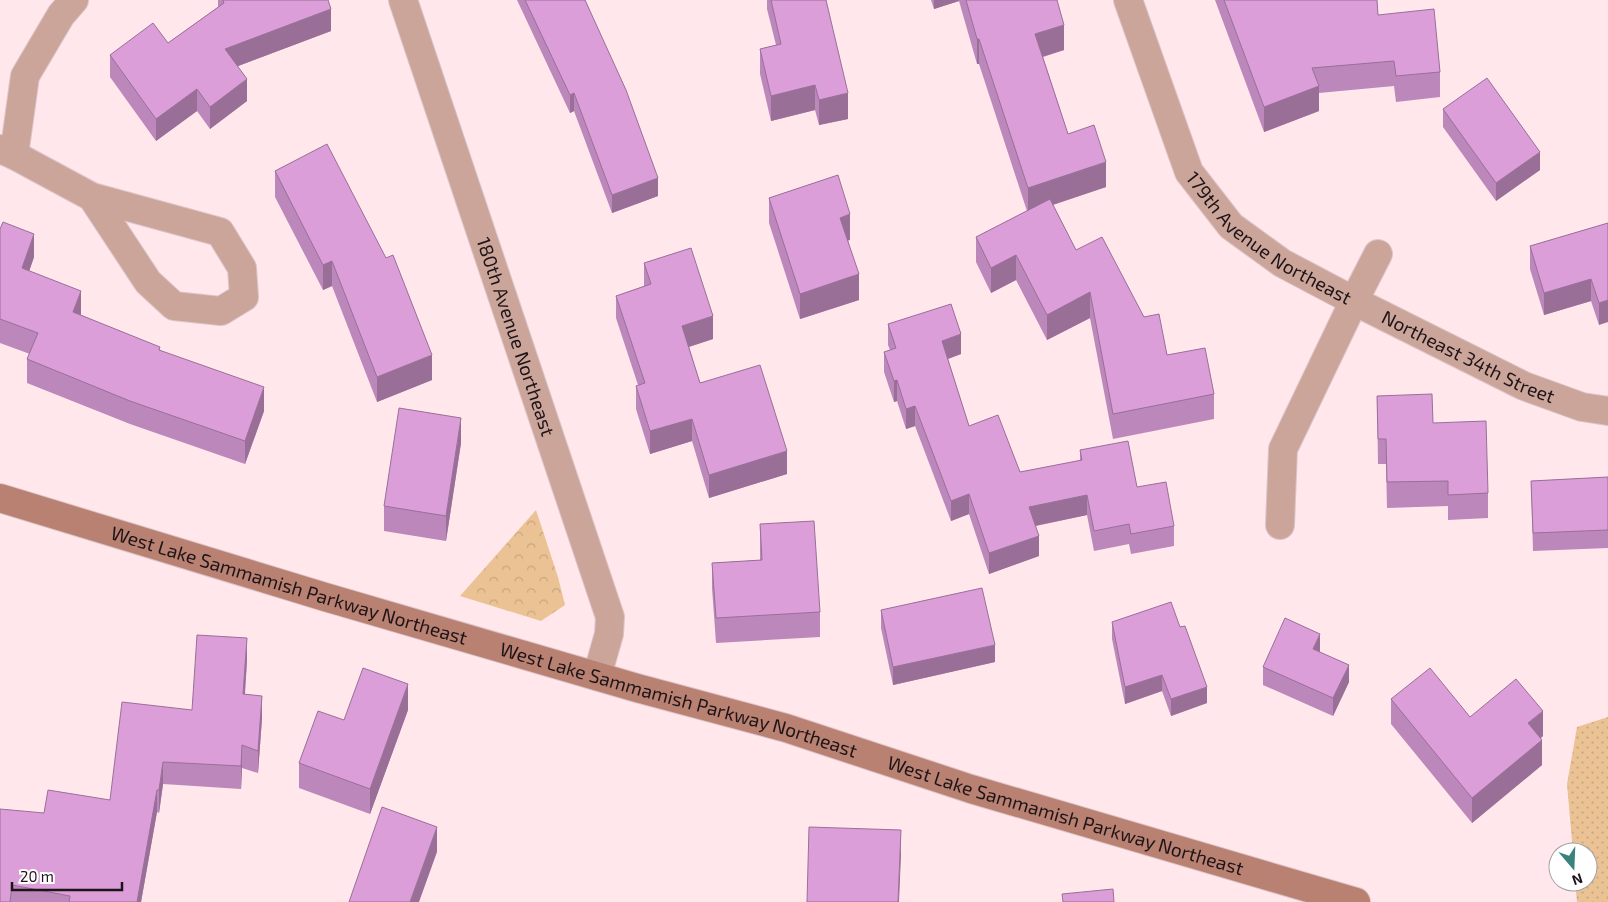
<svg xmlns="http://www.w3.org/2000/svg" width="1608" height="902" font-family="'Exo 2',sans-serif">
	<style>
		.forest { fill: url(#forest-crowns) }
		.park { fill: url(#park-dots) }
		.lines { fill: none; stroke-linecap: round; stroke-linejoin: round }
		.street-casing { stroke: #dbc5ca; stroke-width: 30 }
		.secondary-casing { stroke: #dbc5ca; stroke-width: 30 }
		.street { stroke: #cba59a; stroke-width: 28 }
		.secondary { stroke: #b88172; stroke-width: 28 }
		.wall { fill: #bc88bb }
		.shaded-wall { fill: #996f98 }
		.building { fill: #db9ed9; stroke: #996f98 }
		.labels { text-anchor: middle; stroke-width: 4.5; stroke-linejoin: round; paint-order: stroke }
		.street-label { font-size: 19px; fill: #1e1417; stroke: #fff }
	</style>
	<defs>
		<pattern id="forest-crowns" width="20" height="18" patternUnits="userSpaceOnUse" patternTransform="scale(1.25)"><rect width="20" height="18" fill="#eac294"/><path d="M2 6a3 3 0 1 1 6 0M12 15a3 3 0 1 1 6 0" fill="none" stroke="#c8a67f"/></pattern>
		<pattern id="park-dots" width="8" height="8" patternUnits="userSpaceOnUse" patternTransform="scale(1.25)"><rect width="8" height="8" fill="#eac294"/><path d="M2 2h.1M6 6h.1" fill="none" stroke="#c8a67f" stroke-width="1.8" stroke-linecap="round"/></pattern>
	</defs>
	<rect width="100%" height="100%" fill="#ffe7ec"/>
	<polygon class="forest" points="536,510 558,577 565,605 541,621 460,596"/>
	<polygon class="park" points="1608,717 1608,902 1577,902 1575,882 1588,882 1588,852 1573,852 1567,784 1577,727"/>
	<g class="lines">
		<defs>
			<g id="street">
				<path id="s1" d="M403 0 610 617 609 634 597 676"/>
				<path id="s2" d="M1128 0 1189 172 1231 226 1282 263 1354 301 1283 449 1280 525"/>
				<polyline points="0,149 14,155 92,197 220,232 242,268 244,297 221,311 174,306 148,282 92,197"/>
				<polyline points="14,155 25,76 61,15 74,0"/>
				<path id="s3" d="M1378 254 1354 301 1524 386 1582 407 1608 411"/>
			</g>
			<g id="secondary">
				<path id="s4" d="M0 498 325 597 637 688 786 728 971 789 1356 902"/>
			</g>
		</defs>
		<use href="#street" class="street-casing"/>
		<use href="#secondary" class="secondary-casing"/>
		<use href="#street" class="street"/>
		<use href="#secondary" class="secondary"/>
	</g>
	<g class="wall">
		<polygon points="218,0 328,0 331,31 238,66 247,101 210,129 197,111 156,141 110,77 110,55 168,43 218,7"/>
		<polygon points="517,0 585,0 658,196 612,213 574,111 570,113"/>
		<polygon points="767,0 826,0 848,119 819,125 815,110 771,121 760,74 760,49 776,45 767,9"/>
		<polygon points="931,0 1057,0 1064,50 1043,57 1068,134 1106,187 1053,205 1076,250 1144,317 1167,355 1214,394 1214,419 1113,439 1090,318 1047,340 1016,280 991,293 976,262 976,237 1027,211 979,64 977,64 959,1 934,9"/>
		<polygon points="1215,0 1377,0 1378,15 1440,72 1440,97 1396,102 1394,86 1319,93 1319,111 1264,132"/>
		<polygon points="1443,109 1540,170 1496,201 1443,127"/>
		<polygon points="275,171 432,380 377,402 332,286 323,290 275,197"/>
		<polygon points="769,198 850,240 848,240 859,300 800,319 769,223"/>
		<polygon points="1608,223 1599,325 1591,301 1544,315 1530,269 1530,246"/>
		<polygon points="0,229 34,257 29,271 81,315 160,350 264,411 245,464 130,424 27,383 27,359 30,354 0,343"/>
		<polygon points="644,263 713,339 689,347 700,383 787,474 709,498 692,441 650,454 636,409 636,386 638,385 616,318 616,296 644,286"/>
		<polygon points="888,324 961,354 948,359 969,426 1020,472 1080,461 1080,450 1137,487 1174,526 1174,546 1131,554 1129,544 1094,551 1087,515 1036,526 1039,556 989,574 969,514 951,521 915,426 906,429 897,401 894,402 884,372 884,352 890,350 888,345"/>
		<polygon points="1377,396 1433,423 1488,493 1488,518 1448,520 1448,506 1387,508 1386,464 1378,464"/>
		<polygon points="461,443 446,541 384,531 384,506"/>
		<polygon points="1608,477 1608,548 1533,551 1531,481"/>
		<polygon points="760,524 820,612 820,637 716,643 712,588 712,563 760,560"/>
		<polygon points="881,610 995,662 893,685 881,628"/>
		<polygon points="1112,622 1207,703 1171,716 1162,691 1125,704 1112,639"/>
		<polygon points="1320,652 1349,682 1333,716 1263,685 1263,667"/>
		<polygon points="247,660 245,695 262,718 258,773 242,768 241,789 163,784 159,813 157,812 141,902 0,902 44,813 110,800 192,710"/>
		<polygon points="1391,699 1470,717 1543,736 1541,738 1542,765 1472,823 1391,724"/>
		<polygon points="408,710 370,814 299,788 299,763 344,720"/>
	</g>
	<g class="shaded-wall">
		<polygon points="934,0 959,0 959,1 934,9"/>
		<polygon points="331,9 331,31 225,71 225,49"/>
		<polygon points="1064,25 1064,50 1035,59 1035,34"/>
		<rect x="977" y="39" width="2" height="25"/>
		<polygon points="247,79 247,101 210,129 210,107"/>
		<polygon points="815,85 815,110 771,121 771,96"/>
		<polygon points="1319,86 1319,111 1264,132 1264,107"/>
		<polygon points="197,89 197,111 156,141 156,119"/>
		<polygon points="574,93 574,111 570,113 570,95"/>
		<polygon points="848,93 848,119 819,125 819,100"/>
		<polygon points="1540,152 1540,170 1496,201 1496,183"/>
		<polygon points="1106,162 1106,187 1028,213 1028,188"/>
		<polygon points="658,178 658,196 612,213 612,195"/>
		<polygon points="850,214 850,240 840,243 840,218"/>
		<polygon points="34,234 34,257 22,292 22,268"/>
		<polygon points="1016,255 1016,280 991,293 991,268"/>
		<polygon points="332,261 332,286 323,290 323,265"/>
		<polygon points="859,274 859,300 800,319 800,294"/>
		<polygon points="1591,279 1591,301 1544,315 1544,293"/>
		<polygon points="81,291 81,315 73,312"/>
		<polygon points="1090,292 1090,318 1047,340 1047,315"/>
		<polygon points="1608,300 1608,322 1599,325 1599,303"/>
		<polygon points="713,316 713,339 682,349 682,326"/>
		<polygon points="961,334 961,354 942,361 942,341"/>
		<polygon points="432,355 432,380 377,402 377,377"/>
		<polygon points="897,380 897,401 894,402 894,381"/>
		<polygon points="264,387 264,411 245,464 245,441"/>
		<polygon points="915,406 915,426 906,429 906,409"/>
		<polygon points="461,418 461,443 446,541 446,516"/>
		<polygon points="692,419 692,441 650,454 650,431"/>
		<polygon points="787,451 787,474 709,498 709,475"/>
		<polygon points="969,494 969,514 951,521 951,501"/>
		<polygon points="1087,495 1087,515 1029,527 1029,507"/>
		<polygon points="1039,536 1039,556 989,574 989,553"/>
		<polygon points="1320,634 1320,652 1313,649"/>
		<polygon points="247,638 247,660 243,717 243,694"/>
		<polygon points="995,645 995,662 893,685 893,667"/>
		<polygon points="1349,665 1349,682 1333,716 1333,698"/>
		<polygon points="1162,675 1162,691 1125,704 1125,687"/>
		<polygon points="408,684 408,710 370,814 370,789"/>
		<polygon points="1207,687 1207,703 1171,716 1171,699"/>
		<polygon points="262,696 262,718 258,773 258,751"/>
		<polygon points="1543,711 1543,736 1528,748 1528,723"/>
		<polygon points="1542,740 1542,765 1472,823 1472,798"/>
		<polygon points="242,745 242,768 241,789 241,766"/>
		<polygon points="163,762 163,784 159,813 159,790"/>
		<polygon points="157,790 157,812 141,902 137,902"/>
		<polygon points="437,827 437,852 419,902 410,902"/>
		<polygon points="901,830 901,855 899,902 898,902"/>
	</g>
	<g class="building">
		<polygon points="223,0 328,0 331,9 225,49 247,79 210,107 197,89 156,119 110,55 153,23 168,43 224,3"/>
		<polygon points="525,0 585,0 626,90 658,178 612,195 574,93 570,95"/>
		<polygon points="771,0 826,0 848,93 819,100 815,85 771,96 760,49 781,44"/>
		<polygon points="966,0 1057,0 1064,25 1035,34 1068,134 1094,125 1106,162 1028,188 979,39 977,39"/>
		<polygon points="1224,0 1377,0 1378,15 1434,9 1440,72 1396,76 1394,61 1312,68 1319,86 1264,107"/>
		<polygon points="1487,78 1540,152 1496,183 1443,109"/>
		<polygon points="327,144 386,258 393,255 432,355 377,377 332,261 323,265 275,171"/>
		<polygon points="838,175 850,214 840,218 859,274 800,294 769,198"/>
		<polygon points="1050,199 1076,250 1102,237 1144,317 1159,314 1167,355 1205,348 1214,394 1113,414 1090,292 1047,315 1016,255 991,268 976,237"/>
		<polygon points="3,222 34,234 22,268 81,291 73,312 160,347 159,350 264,387 245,441 130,401 27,359 38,333 0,319 0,229"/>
		<polygon points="1608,223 1608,300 1599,303 1591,279 1544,293 1530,246"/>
		<polygon points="691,248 713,316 682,326 700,383 760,365 787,451 709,475 692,419 650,431 636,386 645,383 616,296 651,284 644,263"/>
		<polygon points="951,304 961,334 942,341 969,426 998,415 1020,472 1082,460 1080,450 1128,441 1137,487 1166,482 1174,526 1131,534 1129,524 1094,531 1087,495 1029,507 1039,536 989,553 969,494 951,501 915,406 906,409 897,380 894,381 884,352 896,348 888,324"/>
		<polygon points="1432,394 1433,423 1486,421 1488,493 1448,495 1448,481 1387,482 1386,439 1378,439 1377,396"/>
		<polygon points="399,408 461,418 446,516 384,506"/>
		<polygon points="1608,477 1608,530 1533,533 1531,481"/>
		<polygon points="814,521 820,612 716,618 712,563 762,560 760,524"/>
		<polygon points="982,588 995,645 893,667 881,610"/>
		<polygon points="1171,602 1180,627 1185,626 1207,687 1171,699 1162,675 1125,687 1112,622"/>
		<polygon points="1285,618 1320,634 1313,649 1349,665 1333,698 1263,667"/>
		<polygon points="197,635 247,638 243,694 262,696 258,751 242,745 241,766 163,762 159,790 157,790 137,902 69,902 70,896 12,885 10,902 0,902 0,809 44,813 48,790 110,800 122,702 192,710"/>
		<polygon points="363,668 408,684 370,789 299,763 318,711 344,720"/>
		<polygon points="1430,668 1470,717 1516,679 1543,711 1528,723 1542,740 1472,798 1391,699"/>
		<polygon points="382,807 437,827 410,902 349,902"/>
		<polygon points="809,827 901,830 898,902 807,902"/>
		<polygon points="1113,889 1114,902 1063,902 1062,894"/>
	</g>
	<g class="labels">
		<g class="street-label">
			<text dy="7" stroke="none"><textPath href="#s2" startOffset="288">179th Avenue Northeast</textPath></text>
			<text dy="7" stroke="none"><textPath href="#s1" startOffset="355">180th Avenue Northeast</textPath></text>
			<text dy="7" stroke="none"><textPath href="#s3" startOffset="180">Northeast 34th Street</textPath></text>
			<text dy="7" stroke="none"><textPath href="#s4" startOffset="302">West Lake Sammamish Parkway Northeast</textPath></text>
			<text dy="7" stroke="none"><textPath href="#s4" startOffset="708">West Lake Sammamish Parkway Northeast</textPath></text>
			<text dy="7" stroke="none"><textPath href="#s4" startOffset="1112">West Lake Sammamish Parkway Northeast</textPath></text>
		</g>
	</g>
	<g transform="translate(1573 867) rotate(161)"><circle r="24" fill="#ffffff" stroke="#a5a1a2"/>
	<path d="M0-4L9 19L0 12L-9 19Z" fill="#3a827d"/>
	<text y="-8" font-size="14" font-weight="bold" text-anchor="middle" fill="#1e1417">N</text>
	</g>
	<path d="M12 882v8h110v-8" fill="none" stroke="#1e1417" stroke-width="2.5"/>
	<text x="20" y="882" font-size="15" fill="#1e1417" stroke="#ffffff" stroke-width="4" paint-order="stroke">20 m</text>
</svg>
